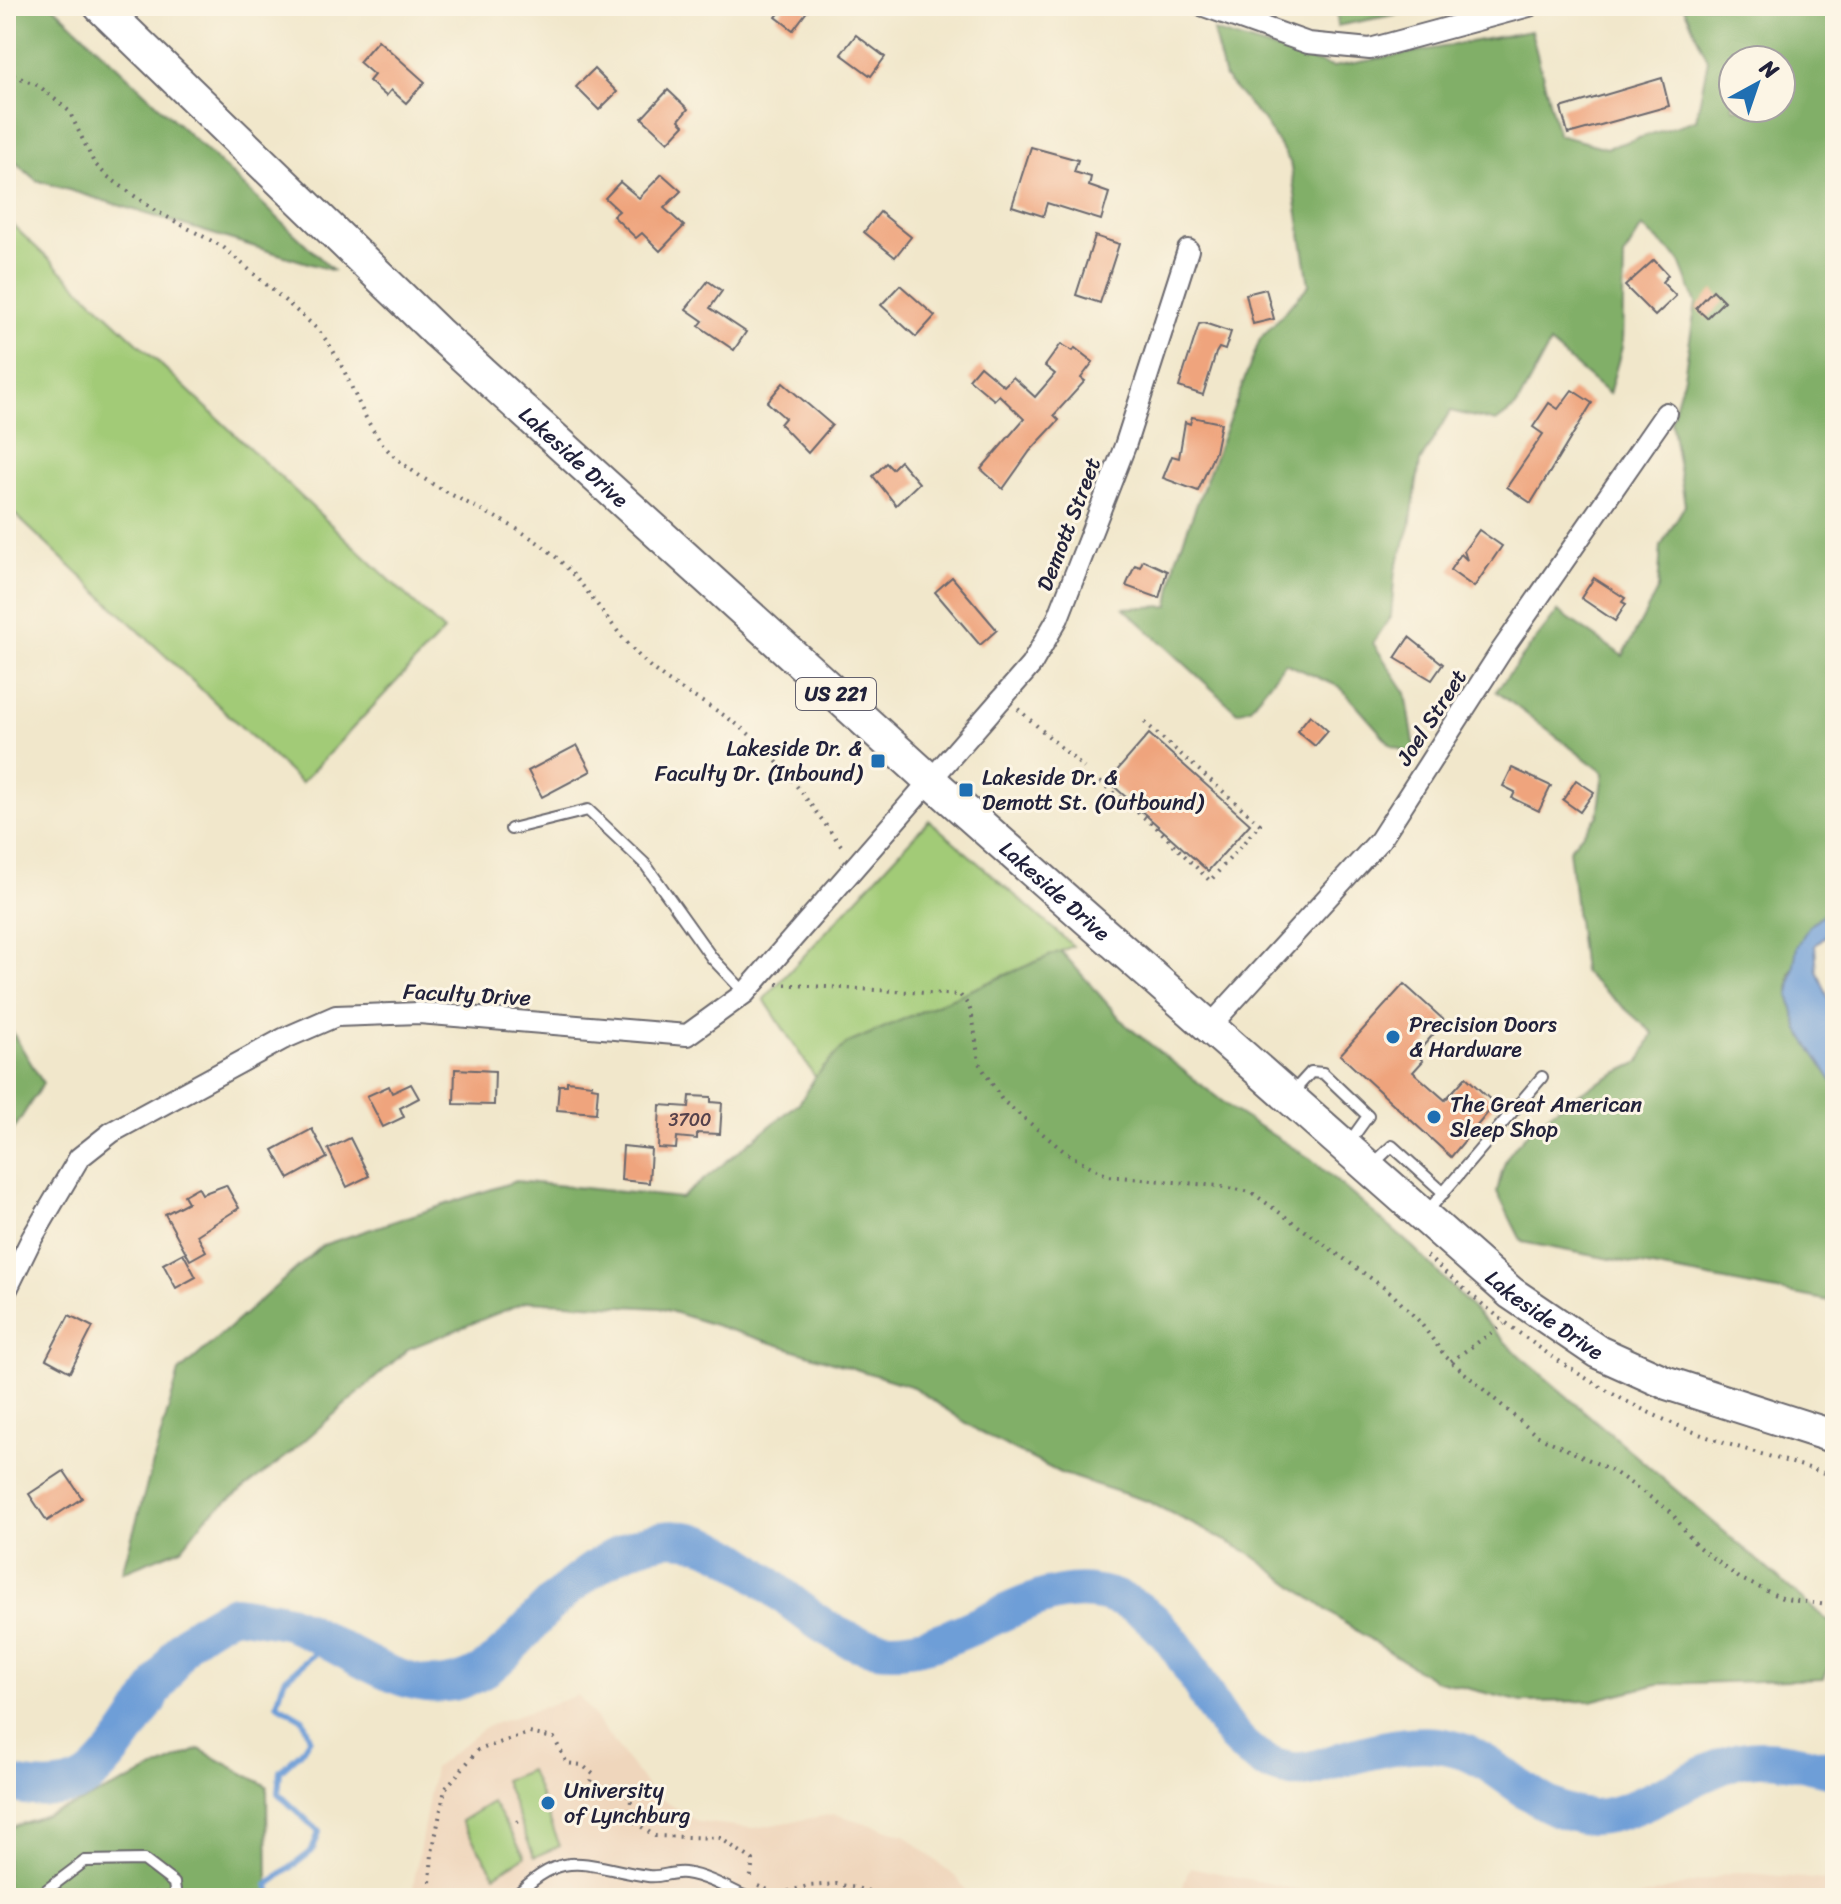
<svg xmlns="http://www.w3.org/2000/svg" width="1841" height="1904" font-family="Sriracha,sans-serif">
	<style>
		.built { fill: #efd6bc }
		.green { fill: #a2cb77; stroke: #627659; stroke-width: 2 }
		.forest { fill: #81af68; stroke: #526852; stroke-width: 2; fill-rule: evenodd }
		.water { fill: #6e9ed7; stroke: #486089; stroke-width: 2 }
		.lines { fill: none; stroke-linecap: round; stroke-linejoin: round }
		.stream { stroke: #6e9ed7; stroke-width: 6 }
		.river { stroke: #6e9ed7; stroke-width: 36 }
		.building { fill: #efa47d }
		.lane-casing { stroke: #6a676d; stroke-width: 14 }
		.street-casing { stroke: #6a676d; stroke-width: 24 }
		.primary-casing { stroke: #6a676d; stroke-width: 36 }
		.path { stroke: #6a676d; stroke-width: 4; stroke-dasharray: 2 6; stroke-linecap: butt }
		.lane { stroke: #fff; stroke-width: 10 }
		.street { stroke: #fff; stroke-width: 20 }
		.primary { stroke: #fff; stroke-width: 32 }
		.poi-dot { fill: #1f6fb2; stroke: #fcf5e5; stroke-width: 3 }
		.labels { text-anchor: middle; stroke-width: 6; stroke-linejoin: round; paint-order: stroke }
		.number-label { font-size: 18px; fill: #55424c }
		.shield { fill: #fcf5e5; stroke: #63616e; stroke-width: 2 }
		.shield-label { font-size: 20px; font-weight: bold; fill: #22223b }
		.street-label { font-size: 22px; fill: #22223b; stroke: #fcf5e5 }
		.poi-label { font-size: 22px; fill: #22223b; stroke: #fcf5e5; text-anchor: start }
	</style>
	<rect width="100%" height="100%" fill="#fcf5e5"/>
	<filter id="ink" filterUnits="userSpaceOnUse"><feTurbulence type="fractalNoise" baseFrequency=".0125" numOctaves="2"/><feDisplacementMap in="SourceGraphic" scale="16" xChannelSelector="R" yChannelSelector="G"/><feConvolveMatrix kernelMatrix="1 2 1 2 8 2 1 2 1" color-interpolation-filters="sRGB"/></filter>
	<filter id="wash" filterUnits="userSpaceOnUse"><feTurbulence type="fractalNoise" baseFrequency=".006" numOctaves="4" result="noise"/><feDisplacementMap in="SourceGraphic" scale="32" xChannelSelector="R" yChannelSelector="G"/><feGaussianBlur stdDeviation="1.8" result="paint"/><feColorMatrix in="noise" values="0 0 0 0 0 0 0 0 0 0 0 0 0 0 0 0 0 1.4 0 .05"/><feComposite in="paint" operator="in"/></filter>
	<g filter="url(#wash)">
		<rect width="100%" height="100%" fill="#f1e7cb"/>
		<g class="built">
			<polygon points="578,1695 652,1793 698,1822 754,1828 835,1814 905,1835 958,1879 971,1898 411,1898 434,1768 485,1727"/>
			<polygon points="1190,1867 1338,1898 1178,1898"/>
			<polygon points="1737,1872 1835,1881 1835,1898 1634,1898"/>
		</g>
		<g class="green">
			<polygon points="6,219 444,631 301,783 6,506"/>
			<polygon points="929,820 1073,946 846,1044 815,1077 764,999"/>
			<polygon points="530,1770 560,1846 534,1857 504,1780"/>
			<polygon points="492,1802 525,1856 495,1875 461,1821"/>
		</g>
		<g class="forest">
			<polygon points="6,6 53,6 334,271 36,180 6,154"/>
			<polygon points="1338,6 1439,6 1337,26"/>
			<path d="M1683 6H1835V903L1823 915 1790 974 1789 994 1799 1030 1835 1085V1302L1522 1242 1497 1192C1500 1181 1502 1165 1508 1156 1538 1113 1593 1083 1640 1062L1653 1033 1583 972 1569 849 1598 816 1604 773 1496 691 1558 611 1623 656 1658 589 1661 546 1685 505 1671 421 1684 376 1696 303 1679 259 1642 227 1624 257 1622 347 1609 394 1550 344 1516 407 1496 422 1450 411 1420 462 1410 527 1395 570 1391 616 1373 643 1406 693 1416 756 1392 746 1340 687 1285 663 1250 708 1237 712 1124 608 1169 606 1176 559 1260 339 1309 285 1290 162 1264 121 1225 78 1213 31 1333 67 1531 31 1558 135 1607 148 1696 120 1708 60ZM1733 60H1781V108H1733Z"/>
			<polygon points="1061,951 1126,1025 1233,1110 1311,1159 1414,1248 1512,1349 1835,1627 1835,1645 1824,1679 1658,1684 1591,1701 1522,1702 1434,1680 1343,1622 1246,1551 1147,1501 1060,1473 981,1433 913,1387 660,1308 528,1301 408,1349 287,1456 206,1517 182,1548 122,1572 179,1372 323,1245 516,1181 681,1198 800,1102 815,1077 846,1044"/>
			<polygon points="6,1022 43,1083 6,1142"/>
			<polygon points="199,1749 267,1786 268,1898 6,1898 6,1829 77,1804"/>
		</g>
		<polygon class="water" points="1835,903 1835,927 1815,945 1817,971 1835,1014 1835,1085 1799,1030 1789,994 1797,947 1808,927"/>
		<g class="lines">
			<polyline class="stream" points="273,1898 268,1885 312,1851 319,1832 278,1793 280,1771 301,1752 310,1738 303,1719 277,1704 284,1680 327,1643"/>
			<path class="river" d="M6 1782C28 1790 67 1793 88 1778 116 1756 146 1705 165 1675 172 1664 179 1648 189 1640 198 1632 223 1616 235 1613 238 1613 253 1616 256 1616 267 1618 278 1619 288 1622 334 1640 395 1690 445 1684 492 1679 515 1640 545 1610 576 1579 620 1545 663 1539 739 1529 796 1629 867 1646 948 1666 1017 1583 1092 1592 1204 1606 1196 1756 1291 1770 1308 1772 1328 1764 1343 1759 1377 1750 1414 1739 1449 1747 1502 1759 1534 1814 1591 1817 1630 1819 1698 1771 1740 1760 1772 1753 1804 1765 1835 1770"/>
		</g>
		<g id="blocks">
			<g class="building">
				<polygon points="785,6 811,6 793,30 776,17"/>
				<polygon points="856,35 885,57 871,76 841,54"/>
				<polygon points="378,40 425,82 406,103 391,90 386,96 369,81 374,75 359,62"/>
				<polygon points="594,69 617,92 599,110 576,87"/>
				<polygon points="1662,78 1669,106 1568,134 1561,108"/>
				<polygon points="668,90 688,109 679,120 684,125 668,142 642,118"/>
				<polygon points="1031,147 1078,160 1074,172 1091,177 1089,186 1109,193 1101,220 1047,203 1043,216 1012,206"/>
				<polygon points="662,174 681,191 664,208 684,226 660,251 642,233 636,238 613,216 619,211 605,198 620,182 639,198"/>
				<polygon points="880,212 911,237 895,257 864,232"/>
				<polygon points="1095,236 1119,244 1100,303 1076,295"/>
				<polygon points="1654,260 1668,275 1662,282 1676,296 1655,316 1625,286"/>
				<polygon points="708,281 722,291 710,308 746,332 734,350 699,326 703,321 686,309"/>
				<polygon points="900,285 935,316 916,337 881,305"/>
				<polygon points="1266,289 1274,319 1253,324 1246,294"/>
				<polygon points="1713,290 1724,301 1707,318 1696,308"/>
				<polygon points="1204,323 1231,332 1225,350 1219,348 1216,353 1203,395 1179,387 1199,324"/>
				<polygon points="1061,344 1073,351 1075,348 1093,362 1081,378 1085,381 1054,415 1059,420 1030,451 1003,489 981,469 1024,419 999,395 994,400 969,379 980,366 1004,386 1013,377 1035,397 1055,374 1045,366"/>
				<polygon points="783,383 832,425 808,453 780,424 785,418 767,402"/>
				<polygon points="1572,390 1592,403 1531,503 1507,487 1543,434 1533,427 1549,403 1558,409"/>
				<polygon points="1192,417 1221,423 1215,452 1198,491 1163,478 1172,456 1179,458 1185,422 1190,424"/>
				<polygon points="900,461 919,483 896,505 873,476 886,463 892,469"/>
				<polygon points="1479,530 1502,546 1474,587 1450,570 1461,554 1467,560 1464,551"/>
				<polygon points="1143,560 1167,571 1159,598 1126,586 1135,565 1140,567"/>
				<polygon points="952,577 997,630 980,645 935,592"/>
				<polygon points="1594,578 1625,598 1622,602 1626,604 1615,621 1581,598"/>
				<polygon points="1409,637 1443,664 1432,680 1395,658"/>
				<polygon points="1310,715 1328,731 1315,746 1297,731"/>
				<polygon points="1149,734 1250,824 1208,871 1108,781"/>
				<polygon points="577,745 591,771 542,797 528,771"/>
				<polygon points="1512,768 1551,786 1539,811 1512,798 1515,792 1503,786"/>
				<polygon points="1576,780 1594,792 1580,812 1563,800"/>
				<polygon points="1404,984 1445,1021 1416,1054 1423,1061 1413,1072 1445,1100 1466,1077 1495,1104 1451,1157 1340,1055"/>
				<polygon points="455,1069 495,1071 494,1105 454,1104"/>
				<polygon points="567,1081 592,1084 591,1087 598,1088 596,1113 557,1110 559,1085 567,1085"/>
				<polygon points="411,1084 419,1098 400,1108 404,1117 383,1127 367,1096 389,1086 392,1093"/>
				<polygon points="690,1096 711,1097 711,1102 722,1103 720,1134 697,1133 697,1139 677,1137 676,1149 658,1148 660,1105 689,1107"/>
				<polygon points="312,1129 327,1158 289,1179 273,1150"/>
				<polygon points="350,1138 369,1176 347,1187 328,1149"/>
				<polygon points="623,1146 651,1149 649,1183 621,1180"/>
				<polygon points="226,1185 239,1208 197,1235 206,1251 190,1260 165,1214 188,1202 184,1195 198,1187 202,1194"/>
				<polygon points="183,1253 196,1277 176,1288 163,1264"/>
				<polygon points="69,1315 93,1327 70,1372 46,1359"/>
				<polygon points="64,1471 82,1498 47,1521 29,1494"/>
			</g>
		</g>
	</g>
	<g filter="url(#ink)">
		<use href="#blocks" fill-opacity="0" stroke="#6a676d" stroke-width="2"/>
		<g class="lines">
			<defs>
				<g id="lane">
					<polyline points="511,829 588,810 645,864 712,958 745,993"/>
					<polyline points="1291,1094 1311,1072 1323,1073 1368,1116 1348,1144"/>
					<polyline points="1371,1166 1392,1146 1444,1193"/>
					<polyline points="1426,1213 1542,1077"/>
					<polyline points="36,1898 85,1861 144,1860 174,1883 176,1898"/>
					<path d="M514 1898C565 1844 587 1868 648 1876 660 1878 673 1871 685 1873 706 1876 729 1889 748 1898"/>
				</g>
				<g id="street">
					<polyline points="1204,6 1308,43 1370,49 1529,6"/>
					<polyline points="1210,1026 1380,840 1502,650 1666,413"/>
					<polyline points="6,1291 32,1238 79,1158 112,1132 283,1039 336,1016 419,1013 687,1035 745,993 1031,665 1058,618 1125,446 1188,250"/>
				</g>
				<g id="primary">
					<path id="s1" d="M100 6 437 332 931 781 1511 1293 1598 1352 1667 1383 1835 1437"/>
				</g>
			</defs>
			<use href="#lane" class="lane-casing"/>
			<use href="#street" class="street-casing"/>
			<use href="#primary" class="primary-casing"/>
			<g class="path">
				<path d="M6 72 39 86 69 111 94 163 107 176 154 210 223 247 313 325C351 362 356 422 395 457 438 495 494 511 540 544 583 575 606 624 644 661 671 688 708 702 739 726 782 759 810 806 844 849"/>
				<polyline points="1018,709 1084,768"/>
				<polyline points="1100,782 1157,828 1210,881 1260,824 1142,720"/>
				<polyline points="777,984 960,995 969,1006 973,1020 979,1063 1002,1100 1066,1153 1108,1176 1219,1186 1251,1192 1390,1292 1419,1321 1445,1356 1536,1435 1613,1471 1670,1511 1697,1546 1739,1578 1784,1599 1835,1606"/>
				<path d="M1427 1256C1511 1333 1604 1401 1713 1439 1753 1453 1795 1462 1835 1477"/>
				<polyline points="1451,1361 1504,1324"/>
				<polyline points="517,1822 520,1821"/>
				<polyline points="758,1886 778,1894 808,1886 837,1884 869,1891 877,1898"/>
				<polyline points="149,1898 158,1890"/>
				<polyline points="429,1898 432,1853 445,1789 478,1750 529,1733 554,1738 567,1763 582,1765 593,1774 589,1789 596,1796 614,1786 631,1798 630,1819 655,1836 720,1838 753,1860 750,1882"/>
			</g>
			<use href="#lane" class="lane"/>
			<use href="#street" class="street"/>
			<use href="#primary" class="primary"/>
		</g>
	</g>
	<g class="poi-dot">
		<rect x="870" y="753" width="16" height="16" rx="4"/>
		<rect x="958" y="782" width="16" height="16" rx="4"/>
		<circle cx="1393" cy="1037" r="8"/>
		<circle cx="1434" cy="1117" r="8"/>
		<circle cx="548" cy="1803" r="8"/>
	</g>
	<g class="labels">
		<g class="number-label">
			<text x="690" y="1126">3700</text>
		</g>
		<rect class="shield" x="796" y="678" width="80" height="32" rx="6"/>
		<g class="shield-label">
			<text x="836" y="701">US 221</text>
		</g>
		<g class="street-label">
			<text dy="8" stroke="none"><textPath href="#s1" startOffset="654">Lakeside Drive</textPath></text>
			<text transform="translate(1068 524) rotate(-69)" y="8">Demott Street</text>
			<text transform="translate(1431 717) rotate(-57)" y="8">Joel Street</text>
			<text dy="8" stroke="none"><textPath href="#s1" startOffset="1302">Lakeside Drive</textPath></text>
			<text transform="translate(467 994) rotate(3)" y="8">Faculty Drive</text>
			<text dy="8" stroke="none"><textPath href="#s1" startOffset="1950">Lakeside Drive</textPath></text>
		</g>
		<g class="poi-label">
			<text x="862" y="756" text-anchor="end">Lakeside Dr. &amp;<tspan x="862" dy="25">Faculty Dr. (Inbound)</tspan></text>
			<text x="982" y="785">Lakeside Dr. &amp;<tspan x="982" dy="25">Demott St. (Outbound)</tspan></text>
			<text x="1409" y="1032">Precision Doors<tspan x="1409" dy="25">&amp; Hardware</tspan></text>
			<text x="1450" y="1112">The Great American<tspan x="1450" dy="25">Sleep Shop</tspan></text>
			<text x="564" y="1798">University<tspan x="564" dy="25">of Lynchburg</tspan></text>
		</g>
	</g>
	<rect width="1841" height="1904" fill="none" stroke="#fcf5e5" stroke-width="32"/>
	<g transform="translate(1757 84) rotate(40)"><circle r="38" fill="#fcf5e5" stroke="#a5a1a1" stroke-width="2"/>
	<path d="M0-6L14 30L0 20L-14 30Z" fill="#1f6fb2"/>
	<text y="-12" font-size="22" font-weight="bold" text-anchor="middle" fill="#22223b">N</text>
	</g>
</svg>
